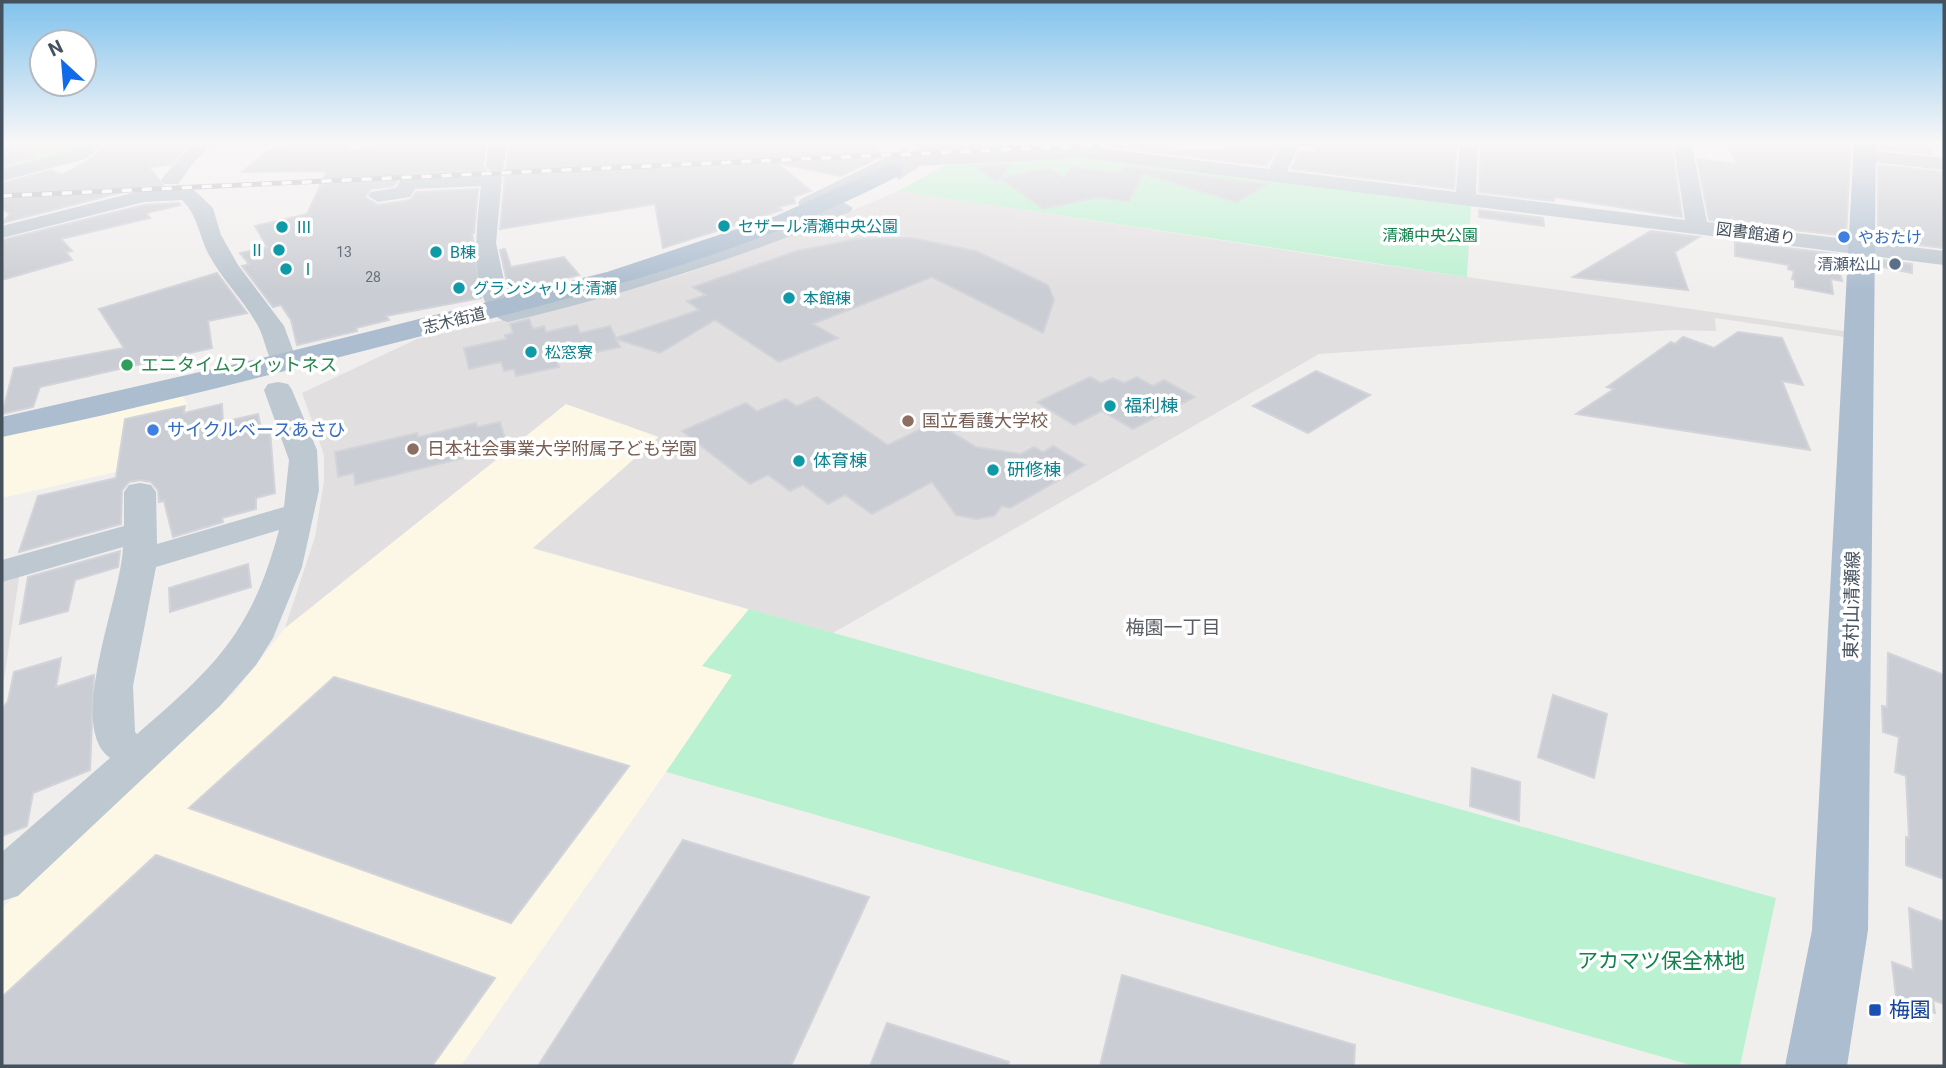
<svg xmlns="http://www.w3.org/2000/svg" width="1946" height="1068" font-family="Roboto,'Noto Sans JP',sans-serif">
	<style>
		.commercial { fill: #fdf7e6 }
		.education { fill: #e2dfe0 }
		.green { fill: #baf1d0 }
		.building { fill: #cacdd3; stroke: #d2d4da; stroke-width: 2 }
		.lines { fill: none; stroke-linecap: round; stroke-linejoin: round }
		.major-tunnel { stroke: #c6c7ca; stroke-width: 24; stroke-dasharray: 24 12; stroke-linecap: butt }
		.minor { fill: #bec8d1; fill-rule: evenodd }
		.major { fill: #acbdcf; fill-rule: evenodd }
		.rail-casing { stroke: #b0b3b9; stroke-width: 5 }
		.rail { stroke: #fff; stroke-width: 3.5; stroke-dasharray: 10; stroke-linecap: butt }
		.culture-dot { fill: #0f9aa8; stroke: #fff; stroke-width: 2.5 }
		.shop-dot { fill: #3f7fe0; stroke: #fff; stroke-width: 2.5 }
		.service-dot { fill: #5c6f8a; stroke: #fff; stroke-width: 2.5 }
		.leisure-dot { fill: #2e9e5b; stroke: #fff; stroke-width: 2.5 }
		.education-dot { fill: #8d6e63; stroke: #fff; stroke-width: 2.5 }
		.transit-dot { fill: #1a4fb4; stroke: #fff; stroke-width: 2.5 }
		.labels { text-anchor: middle; stroke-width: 7; stroke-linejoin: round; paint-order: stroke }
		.number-label { font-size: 14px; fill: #66707a }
		.far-culture-label { font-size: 16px; fill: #0d838f; stroke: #fff; text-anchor: start }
		.far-street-label { font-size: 16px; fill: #45515d; stroke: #fff }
		.far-park-label { font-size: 16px; fill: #12824c; stroke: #fff }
		.far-shop-label { font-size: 16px; fill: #366cbe; stroke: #fff; text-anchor: start }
		.far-service-label { font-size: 16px; fill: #4e5e75; stroke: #fff; text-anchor: end }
		.leisure-label { font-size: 18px; fill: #27864d; stroke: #fff; text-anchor: start }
		.culture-label { font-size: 18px; fill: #0d838f; stroke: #fff; text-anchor: start }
		.education-label { font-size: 18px; fill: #785e54; stroke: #fff; text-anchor: start }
		.shop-label { font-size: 18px; fill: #366cbe; stroke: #fff; text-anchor: start }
		.street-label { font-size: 18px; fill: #45515d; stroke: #fff }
		.neighbourhood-label { font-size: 19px; fill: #5a5e64; stroke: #fff }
		.near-park-label { font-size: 21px; fill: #12824c; stroke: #fff }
		.near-transit-label { font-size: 21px; fill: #164399; stroke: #fff; text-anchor: start }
	</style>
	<rect width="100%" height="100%" fill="#f1eeee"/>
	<g class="commercial">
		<polygon points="182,393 187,404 186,456 2,498 2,433"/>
		<polygon points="566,404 659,437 534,549 1776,898 1740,1066 1694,1066 666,772 461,1066 2,1066 2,908 234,693 285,628"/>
	</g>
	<g class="education">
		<polygon points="898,191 1342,259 1844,331 1844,337 1715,318 1716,331 1672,330 1319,354 833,633 533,548 659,437 566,404 285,628 315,537 324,481 324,455 302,393 417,339 585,302 687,273 819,225"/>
		<polygon points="20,571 2,693 2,575"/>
	</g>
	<g class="green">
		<polygon points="56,141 99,141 93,148 2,175 2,152"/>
		<polygon points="1083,154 1471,204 1467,277 898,191 951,162"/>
		<polygon points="749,609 1776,898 1740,1066 1694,1066 666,772 732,675 702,666"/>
	</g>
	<g class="building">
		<polygon points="2,141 20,141 36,157 2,166"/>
		<polygon points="111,141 192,141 171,165 149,167 164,186 143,187 2,223 10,214 2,209 2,183 52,170 62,175 87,161"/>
		<polygon points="349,141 350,151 421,141 422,145 486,141 483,166 486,170 407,174 399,178 394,186 371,189 365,197 378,205 410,200 416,192 478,189 474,233 472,233 481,298 386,316 389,320 356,328 357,331 297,345 291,320 281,305 273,307 242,266 249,264 240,253 267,247 255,226 307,214 327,171 242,172 269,150 306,143 308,147"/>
		<polygon points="514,141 780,141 782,146 808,150 822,149 832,142 842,141 844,145 873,142 882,156 841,176 777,163 811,191 794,197 795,203 778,207 782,210 663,248 655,204 500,229 505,177 500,173 506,170 509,146"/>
		<polygon points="917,141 1027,141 1023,146 916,151"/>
		<polygon points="1146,141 1158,141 1154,149 1171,148 1168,151 1277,148 1267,166 1138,150"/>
		<polygon points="1407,141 1457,141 1454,189 1291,169 1299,151 1314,153 1316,149 1329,144 1377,142 1406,145"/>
		<polygon points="1481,141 1671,141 1682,217 1554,197 1554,201 1479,192"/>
		<polygon points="1725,141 1851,141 1846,236 1733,223 1733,217 1725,222 1709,220 1697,159 1737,164"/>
		<polygon points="1879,141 1923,141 1932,154 1879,149"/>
		<polygon points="1010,164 1001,178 1049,168 1064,178 1072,167 1119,173 1125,166 1268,184 1236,202 1143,174 1129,201 1098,197 1043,209 1000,178 997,182 974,166"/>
		<polygon points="1878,165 1944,172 1944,248 1878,240"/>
		<polygon points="179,203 180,205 146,213 150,218 61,239 72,251 66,252 72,260 2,280 2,240 144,205"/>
		<polygon points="1479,210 1543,218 1544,226 1479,217"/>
		<polygon points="1651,231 1699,237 1675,252 1688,290 1573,277"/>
		<polygon points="912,238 976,251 1048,285 1054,300 1043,333 932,277 813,324 838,338 779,362 715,320 660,353 616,339 620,347 557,360 559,367 516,376 514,369 504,371 501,362 469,369 464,348 506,339 505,335 513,333 510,324 529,319 533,329 544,326 546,332 577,325 580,333 610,326 616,338 699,310 687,301 706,295 693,287 797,251 856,239"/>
		<polygon points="1735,242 1845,255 1845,259 1836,257 1842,281 1831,279 1833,294 1795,287 1795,280 1792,279 1794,271 1788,269 1789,265 1735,256"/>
		<polygon points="505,249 511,267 564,257 579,275 538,285 530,284 509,291 500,250"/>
		<polygon points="1877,259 1912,264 1912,273 1877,266"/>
		<polygon points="217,273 247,313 208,321 212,348 40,387 33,407 2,414 14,368 124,348 99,309"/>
		<polygon points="1738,332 1782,338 1803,385 1782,381 1810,450 1576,414 1614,389 1607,387 1671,342 1675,344 1683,337 1714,348"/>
		<polygon points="1316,371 1370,395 1308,433 1253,406"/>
		<polygon points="1090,377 1101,383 1113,378 1124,383 1137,377 1153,386 1164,380 1195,397 1133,429 1102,411 1074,425 1037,402"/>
		<polygon points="817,397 888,445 935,422 976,447 1021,454 1034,447 1043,452 1053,446 1085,465 1010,508 1002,506 994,516 976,519 956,515 932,482 872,514 845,495 828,504 803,485 790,491 768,475 750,484 682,431 746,403 757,411 786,399 797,406"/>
		<polygon points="222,404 223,422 258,414 262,432 270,430 275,493 256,498 256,509 222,518 223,522 173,537 164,501 159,502 158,490 151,482 140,480 129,482 122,490 121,524 19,552 38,496 116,478 125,419 185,406 184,413"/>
		<polygon points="500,422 506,441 481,447 483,453 355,485 354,473 338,477 335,452 417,433 418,437 476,423 477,427"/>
		<polygon points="120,551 118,567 75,580 68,611 20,624 28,577"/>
		<polygon points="248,564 251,587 170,612 169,588"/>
		<polygon points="1888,653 1944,675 1944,879 1906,865 1906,837 1909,838 1906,776 1895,772 1899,737 1883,732 1882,706 1887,707"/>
		<polygon points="61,658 56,687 94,675 90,770 33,793 27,826 2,836 2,709 8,701 14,672"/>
		<polygon points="334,677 629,766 511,923 189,808"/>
		<polygon points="1553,695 1607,714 1594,778 1538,757"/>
		<polygon points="1472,768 1520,782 1519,821 1470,806"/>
		<polygon points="683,840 869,897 791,1066 538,1066"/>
		<polygon points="156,855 495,978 432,1066 2,1066 2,997"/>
		<polygon points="1909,908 1944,922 1944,1004 1933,1000 1935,1013 1896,997 1892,962 1913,970"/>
		<polygon points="1122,975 1355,1045 1354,1066 1100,1066"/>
		<polygon points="887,1023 1009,1062 1008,1066 870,1066"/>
	</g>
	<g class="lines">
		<polyline class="major-tunnel" points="892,170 937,141"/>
		<g class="minor">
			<polygon points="87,141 108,141 85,159 2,181 2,169 71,151"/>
			<polygon points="195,141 215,141 195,161 178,184 164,184 161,180 164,176"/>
			<polygon points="489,141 511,141 507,145 503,170 489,170 486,166"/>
			<path d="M786 141H830C822 150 794 150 786 141Z"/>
			<polygon points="1283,141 1328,141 1319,146 1298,147 1287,171 1456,192 1460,141 1478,141 1476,194 1685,220 1673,141 1691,141 1707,222 1944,251 1944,265 1083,158 895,167 815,207 801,207 798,203 801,199 891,155 1083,146 1269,169"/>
			<polygon points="1863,150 1944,158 1944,170 1856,160 1854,156 1856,152"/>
			<path d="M492 171 502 177 496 243 507 295 531 286 539 288 543 293 530 302 670 264 836 204 843 202 853 208 850 212C739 259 625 294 508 322 465 312 477 222 481 186L415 189 410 197 378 202 368 196 371 192 396 188 401 179 408 177 484 174Z"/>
			<path d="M187 188 194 190 213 208 221 235 238 265 284 326 297 361 293 367H275C266 354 265 339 258 326 244 300 222 280 208 253 199 235 197 214 182 200L144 202 2 238V226L144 190Z"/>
			<path d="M278 382 288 384 292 390 317 450 319 490 302 567 273 638 256 665 220 706 18 896 2 901V852L110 758C65 727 122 595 123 547L2 582V560L124 526V492L129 485 140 483 151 485 156 492 157 544 284 507 289 460 264 390 268 384ZM279 530C252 632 215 667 137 734L135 732 133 686 156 567Z"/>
		</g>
		<g class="major">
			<polygon points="1854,141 1876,141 1868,930 1847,1066 1785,1066 1812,930"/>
			<path d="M892 163 903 170 900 175C746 256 581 296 414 338 277 373 140 409 2 437V417L279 354 607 272 776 216Z"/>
		</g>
		<defs>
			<polyline id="rail" points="2,196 1191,141"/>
		</defs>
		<use href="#rail" class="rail-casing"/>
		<use href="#rail" class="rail"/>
	</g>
	<linearGradient id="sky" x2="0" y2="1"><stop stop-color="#80c2ec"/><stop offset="0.49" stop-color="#f9f7f7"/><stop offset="1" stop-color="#f9f7f7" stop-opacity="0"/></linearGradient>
	<rect width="1946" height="290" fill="url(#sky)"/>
	<g class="culture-dot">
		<circle cx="724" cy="226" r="7"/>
		<circle cx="282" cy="227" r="7"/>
		<circle cx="279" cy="250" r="7"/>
		<circle cx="436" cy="252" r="7"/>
		<circle cx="286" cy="269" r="7"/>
		<circle cx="459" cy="288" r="7"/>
		<circle cx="789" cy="298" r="7"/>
		<circle cx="531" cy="352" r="7"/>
		<circle cx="1110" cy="406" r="7"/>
		<circle cx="799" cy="461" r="7"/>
		<circle cx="993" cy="470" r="7"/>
	</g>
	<g class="shop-dot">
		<circle cx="1844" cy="237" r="7"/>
		<circle cx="153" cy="430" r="7"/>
	</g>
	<circle class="service-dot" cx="1895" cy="264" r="7"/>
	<circle class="leisure-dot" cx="127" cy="365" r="7"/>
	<g class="education-dot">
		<circle cx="908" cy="421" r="7"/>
		<circle cx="413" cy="449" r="7"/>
	</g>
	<rect class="transit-dot" x="1868" y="1003" width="14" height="14" rx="3.5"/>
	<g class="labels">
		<g class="number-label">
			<text x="344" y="257">13</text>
			<text x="373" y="282">28</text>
		</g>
		<g class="far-culture-label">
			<text x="738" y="232">セザール清瀬中央公園</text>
			<text x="296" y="233">Ⅲ</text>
			<text x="265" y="256" text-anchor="end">Ⅱ</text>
			<text x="450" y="258">B棟</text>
			<text x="300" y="275">Ⅰ</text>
			<text x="473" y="294">グランシャリオ清瀬</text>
			<text x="803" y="304">本館棟</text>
			<text x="545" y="358">松窓寮</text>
		</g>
		<g class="far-street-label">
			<text transform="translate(1756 233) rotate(7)" y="6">図書館通り</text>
			<text transform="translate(454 320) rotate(-14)" y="6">志木街道</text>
		</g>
		<g class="far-park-label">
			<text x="1430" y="241">清瀬中央公園</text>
		</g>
		<g class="far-shop-label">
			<text x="1858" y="243">やおたけ</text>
		</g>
		<g class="far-service-label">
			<text x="1881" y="270">清瀬松山</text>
		</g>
		<g class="leisure-label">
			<text x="141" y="371">エニタイムフィットネス</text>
		</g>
		<g class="culture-label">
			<text x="1124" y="412">福利棟</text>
			<text x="813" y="467">体育棟</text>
			<text x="1007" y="476">研修棟</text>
		</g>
		<g class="education-label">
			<text x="922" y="427">国立看護大学校</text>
			<text x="427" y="455">日本社会事業大学附属子ども学園</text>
		</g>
		<g class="shop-label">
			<text x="167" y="436">サイクルベースあさひ</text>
		</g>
		<g class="street-label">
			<text transform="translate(1852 605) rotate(-89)" y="6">東村山清瀬線</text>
		</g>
		<g class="neighbourhood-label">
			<text x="1173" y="634">梅園一丁目</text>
		</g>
		<g class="near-park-label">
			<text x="1661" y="968">アカマツ保全林地</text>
		</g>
		<g class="near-transit-label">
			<text x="1889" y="1017">梅園</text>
		</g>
	</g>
	<rect width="1946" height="1068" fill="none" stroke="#45515d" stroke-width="7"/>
	<g transform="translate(63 63) rotate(334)"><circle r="33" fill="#ffffff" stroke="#b5b9be" stroke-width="2"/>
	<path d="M0-5L12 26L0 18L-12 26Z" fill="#0f6bea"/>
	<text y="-10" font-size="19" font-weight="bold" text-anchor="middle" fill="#45515d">N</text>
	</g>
</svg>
